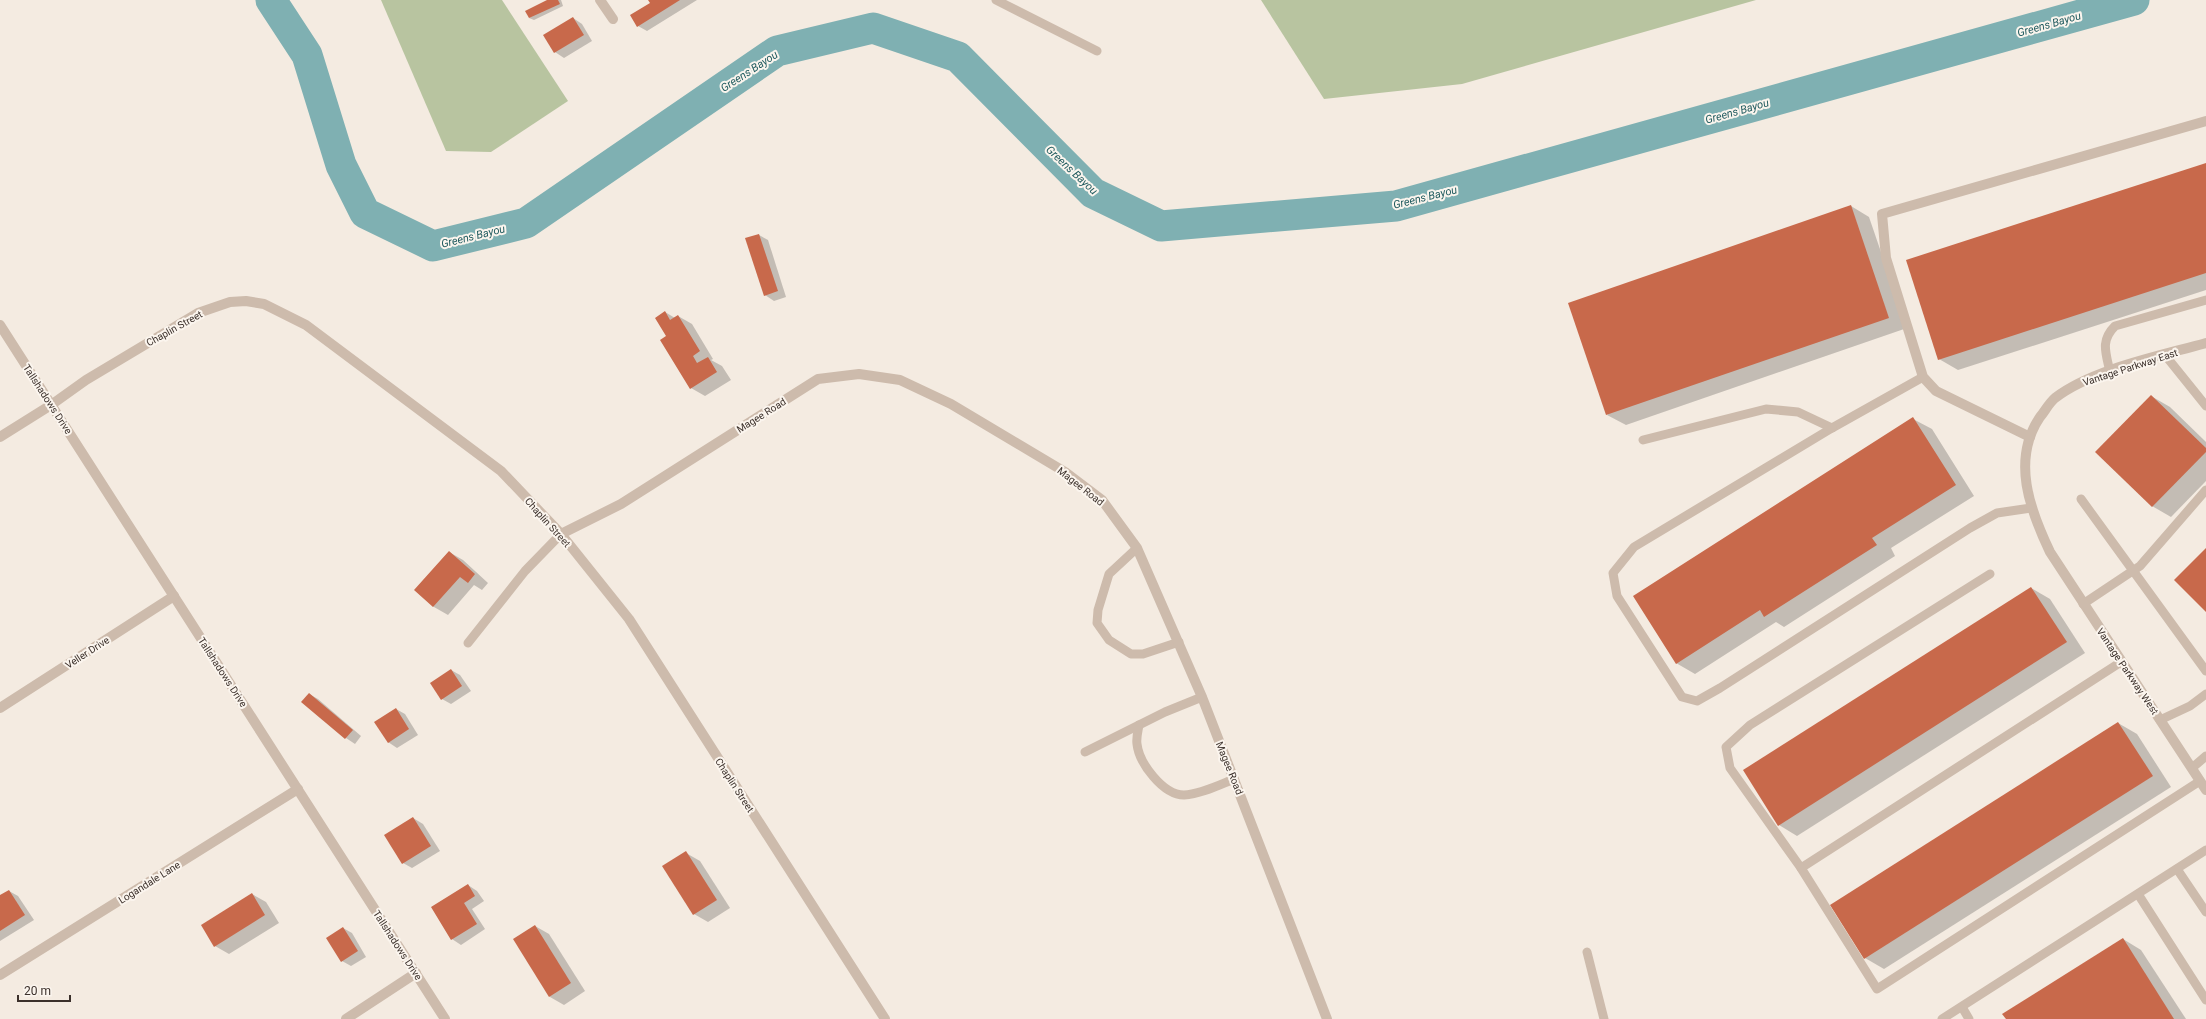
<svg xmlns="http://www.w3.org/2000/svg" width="2206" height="1019" font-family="Roboto,sans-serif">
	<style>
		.green { fill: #b8c4a0 }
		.shadow { fill: #0003 }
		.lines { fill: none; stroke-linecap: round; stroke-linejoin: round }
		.river { stroke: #7fb0b2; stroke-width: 31 }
		.building { fill: #c8694b }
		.service { stroke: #cdbbac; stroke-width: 9 }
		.minor { stroke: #cdbbac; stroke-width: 10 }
		.labels { text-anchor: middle; stroke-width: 4; stroke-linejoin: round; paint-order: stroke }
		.street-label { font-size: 10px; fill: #3b302b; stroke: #fbf5ee }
		.water-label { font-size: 11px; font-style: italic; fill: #1f5a5e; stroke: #fbf5ee }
	</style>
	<rect width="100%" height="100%" fill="#f4ebe1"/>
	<g class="green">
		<polygon points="381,0 502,0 568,101 491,152 446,151"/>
		<polygon points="1261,0 1756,0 1462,84 1324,99"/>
	</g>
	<g class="shadow">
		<polygon points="549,0 561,0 563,6 534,20 529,18"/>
		<polygon points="650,0 697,0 647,31 638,26 651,3"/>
		<polygon points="573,18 582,24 592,41 564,58 555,52 545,36"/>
		<polygon points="2206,164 2206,290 1958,370 1939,359"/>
		<polygon points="1851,206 1869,217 1907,328 1626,425 1607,415"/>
		<polygon points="759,235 768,240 786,297 774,301 765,295"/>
		<polygon points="665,312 675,318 678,316 692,324 713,359 711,360 722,366 731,380 705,396 691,388 667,337"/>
		<polygon points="2151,396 2170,407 2206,442 2206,481 2171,517 2152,506"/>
		<polygon points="1913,419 1932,429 1974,496 1891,548 1895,556 1784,627 1776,622 1695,674 1676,663"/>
		<polygon points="449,552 463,560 488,583 482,590 474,585 448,615 434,607 415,590"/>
		<polygon points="2031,588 2050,599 2085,653 1797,836 1779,825"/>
		<polygon points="451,670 460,675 471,691 451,704 442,699"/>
		<polygon points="309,694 318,699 361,736 355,744 346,738"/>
		<polygon points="396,709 405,714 418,735 397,748 388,742"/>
		<polygon points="2118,723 2137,734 2171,787 1884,969 1865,958"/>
		<polygon points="413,818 423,824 440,851 412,868 403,863"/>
		<polygon points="686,853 700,861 730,908 708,922 694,914"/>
		<polygon points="468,885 477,891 484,901 472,909 485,929 461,945 452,939"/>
		<polygon points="9,891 18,896 34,920 0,941 0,897"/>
		<polygon points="252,894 266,902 279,923 229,954 215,946"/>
		<polygon points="535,926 549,934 585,991 564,1005 550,997"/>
		<polygon points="343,928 352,933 366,957 351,966 342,961"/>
		<polygon points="2123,939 2141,950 2186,1019 2007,1019"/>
	</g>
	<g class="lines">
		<polyline class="river" points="271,0 307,55 341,165 365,213 433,246 526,223 777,51 873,28 958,57 1093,193 1161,226 1396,206 2134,0"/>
	</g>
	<g class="building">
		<polygon points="547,0 558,0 560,4 529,18 525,11"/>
		<polygon points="648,0 680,0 637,27 630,15 650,3"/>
		<polygon points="573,17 584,35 554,53 543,35"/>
		<polygon points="2206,163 2206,273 1938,360 1906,260"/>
		<polygon points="1851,205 1889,318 1606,415 1568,303"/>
		<polygon points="759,234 778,291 764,296 745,238"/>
		<polygon points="665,311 670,320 678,315 700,351 693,356 697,363 708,357 717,372 690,389 660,340 666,336 655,318"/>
		<polygon points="2151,395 2206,448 2206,452 2152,507 2095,452"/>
		<polygon points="1913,417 1956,485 1872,538 1877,545 1764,617 1760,610 1676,664 1633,596"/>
		<polygon points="2206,548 2206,612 2174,580"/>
		<polygon points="449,551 475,574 468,583 460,577 433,607 414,590"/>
		<polygon points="2031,587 2067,642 1778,826 1743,770"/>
		<polygon points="451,669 462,686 441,700 430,683"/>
		<polygon points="309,693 353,730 345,739 301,702"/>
		<polygon points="396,708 409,729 388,743 374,722"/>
		<polygon points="2118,722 2153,776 1864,959 1830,905"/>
		<polygon points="413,817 431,846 402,864 384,835"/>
		<polygon points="686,851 717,900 693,915 662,866"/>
		<polygon points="468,884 475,896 464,903 477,924 451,940 431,907"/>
		<polygon points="9,890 25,915 0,931 0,895"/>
		<polygon points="252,893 265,915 214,947 201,925"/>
		<polygon points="535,925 571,983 549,997 513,939"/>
		<polygon points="343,927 358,951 341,962 326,938"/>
		<polygon points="2123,938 2174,1019 2006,1019 2002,1014"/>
	</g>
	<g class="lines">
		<g class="service">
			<polyline points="996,0 1097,51"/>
			<polyline points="2165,355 2206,406"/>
			<path d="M2110 372C2106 353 2100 341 2115 326L2206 300"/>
			<polyline points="1923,377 1832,428 1634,547 1613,573 1617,596 1682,697 1697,701 1720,688 1970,528 1997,513 2031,508"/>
			<polyline points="1643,440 1766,409 1798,412 1832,428"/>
			<polyline points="2081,499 2206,671"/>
			<polyline points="1137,548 1109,574 1098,610 1097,623 1109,640 1131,654 1143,654 1179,642"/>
			<polyline points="2083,604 2140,566 2206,490"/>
			<polyline points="468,643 525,571 561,534"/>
			<polyline points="2121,662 1801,868 1877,989 2200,781"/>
			<polyline points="2160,720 2190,706 2206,694"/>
			<path d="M1139 725C1138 731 1136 738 1137 744 1139 763 1163 795 1184 795 1201 794 1219 785 1234 779"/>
			<polyline points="1085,752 1165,712 1202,697"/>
			<polyline points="2192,768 2206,756"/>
			<polyline points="1801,868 1730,768 1726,747 1750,725 1990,574"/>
			<polyline points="2177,869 2206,912"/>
			<polyline points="2138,894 2206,1000"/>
			<polyline points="1587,952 1604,1019"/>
			<polyline points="1962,1007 1969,1019"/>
			<polyline points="1942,1019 2206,850"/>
		</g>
		<g class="minor">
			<polyline points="600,0 613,19"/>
			<polyline points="0,325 445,1019"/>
			<path d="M2206 343C2160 356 2093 369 2055 398 2049 403 2045 411 2040 417 2011 460 2030 510 2050 552L2206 790"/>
			<polyline points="0,437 51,405 86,380 198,313 230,302 246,301 264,304 306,325 501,471 561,534 629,619 885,1019"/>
			<polyline points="2030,437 1936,391 1923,377 1886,258 1882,214 2206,121"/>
			<polyline points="561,534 621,504 818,379 859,374 900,380 951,404 1065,472 1102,500 1137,548 1202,697 1327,1019"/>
			<polyline points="0,708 174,596"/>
			<polyline points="0,975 298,789"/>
			<polyline points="346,1019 416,973"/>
		</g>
	</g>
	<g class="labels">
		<g class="street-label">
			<text transform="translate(174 328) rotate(-29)" y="4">Chaplin Street</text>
			<text transform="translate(2130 367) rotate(-18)" y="4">Vantage Parkway East</text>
			<text transform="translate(48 399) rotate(57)" y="4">Tallshadows Drive</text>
			<text transform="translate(761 415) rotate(-32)" y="4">Magee Road</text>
			<text transform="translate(1081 486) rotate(38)" y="4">Magee Road</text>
			<text transform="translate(548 522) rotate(48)" y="4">Chaplin Street</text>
			<text transform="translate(87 652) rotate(-33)" y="4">Veller Drive</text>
			<text transform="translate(2128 671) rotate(56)" y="4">Vantage Parkway West</text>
			<text transform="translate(223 672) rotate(57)" y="4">Tallshadows Drive</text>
			<text transform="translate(1230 768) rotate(68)" y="4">Magee Road</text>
			<text transform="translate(735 785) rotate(57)" y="4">Chaplin Street</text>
			<text transform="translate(149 882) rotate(-32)" y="4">Logandale Lane</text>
			<text transform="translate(398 945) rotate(57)" y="4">Tallshadows Drive</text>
		</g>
		<g class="water-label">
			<text transform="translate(2049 24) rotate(-16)" y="4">Greens Bayou</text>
			<text transform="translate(749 71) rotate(-33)" y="4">Greens Bayou</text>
			<text transform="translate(1737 111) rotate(-16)" y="4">Greens Bayou</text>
			<text transform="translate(1072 170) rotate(43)" y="4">Greens Bayou</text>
			<text transform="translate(1425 197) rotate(-14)" y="4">Greens Bayou</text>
			<text transform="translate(473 236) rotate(-14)" y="4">Greens Bayou</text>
		</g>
	</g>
	<path d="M18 995v6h52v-6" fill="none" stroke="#3b302b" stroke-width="2"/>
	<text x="24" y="995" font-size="12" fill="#3b302b" stroke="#fbf5ee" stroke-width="3" paint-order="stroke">20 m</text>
</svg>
